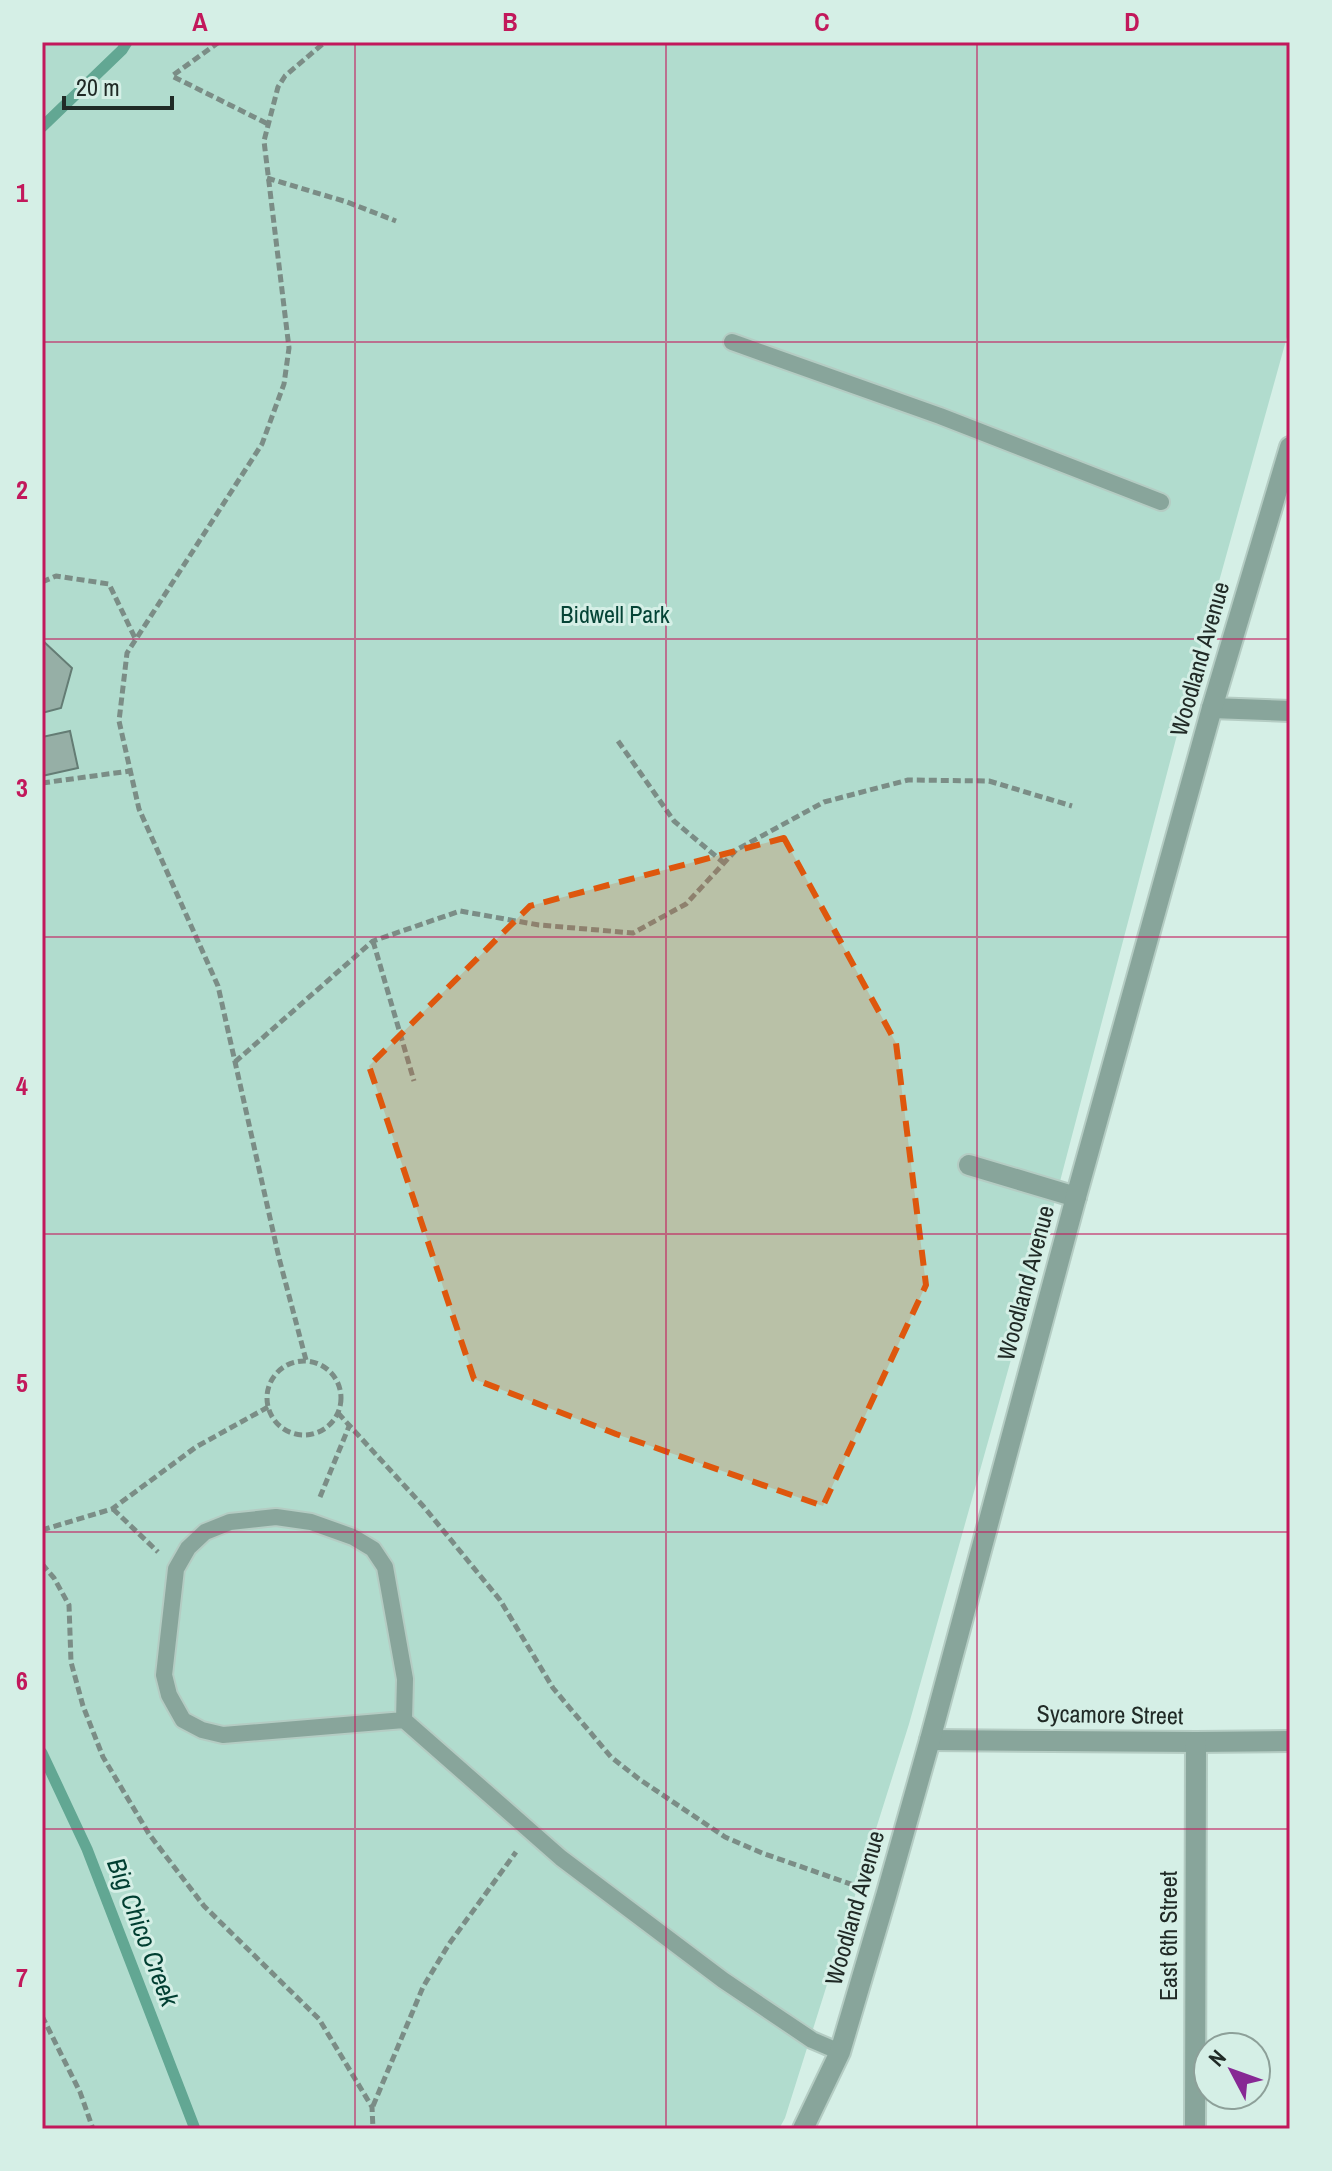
<svg xmlns="http://www.w3.org/2000/svg" width="1332" height="2171" font-family="'Archivo Narrow',sans-serif">
	<style>
		.green { fill: #b1dcce }
		.lines { fill: none; stroke-linecap: round; stroke-linejoin: round }
		.stream { stroke: #62a793; stroke-width: 11 }
		.building { fill: #96afa6; stroke: #647c74; stroke-width: 2 }
		.lane-casing { stroke: #b4ccc3; stroke-width: 20 }
		.street-casing { stroke: #b4ccc3; stroke-width: 24 }
		.path { stroke: #7b8d86; stroke-width: 5; stroke-dasharray: 8 4; stroke-linecap: butt }
		.lane { stroke: #88a59b; stroke-width: 16 }
		.street { stroke: #88a59b; stroke-width: 20 }
		.marked { fill: #de570d; fill-opacity: 0.2; stroke: #de570d; stroke-width: 6; stroke-dasharray: 16 10; stroke-linejoin: round }
		.grid { fill: none; stroke: #c2185b; stroke-width: 2; stroke-opacity: 0.55 }
		.labels { text-anchor: middle; stroke-width: 6; stroke-linejoin: round; paint-order: stroke }
		.park-label { font-size: 24px; fill: #054436; stroke: #d5efe6 }
		.street-label { font-size: 24px; fill: #202a26; stroke: #d5efe6 }
		.water-label { font-size: 26px; font-style: italic; fill: #003e31; stroke: #d5efe6 }
		.neatline { fill: none; stroke: #c2185b; stroke-width: 3 }
		.grid-label { font-size: 26px; text-anchor: middle; font-weight: bold; fill: #c2185b }
	</style>
	<rect width="100%" height="100%" fill="#d5efe6"/>
	<polygon class="green" points="42,42 1290,42 1290,326 1188,693 1047,1231 909,1724 785,2118 779,2129 43,2129 42,2127"/>
	<g class="lines">
		<g class="stream">
			<polyline points="42,127 122,50 127,42"/>
			<polyline points="42,1753 87,1849 195,2129"/>
		</g>
	</g>
	<g class="building">
		<polygon points="42,640 72,668 61,708 42,713"/>
		<polygon points="70,731 78,768 42,776 42,737"/>
	</g>
	<g class="lines">
		<defs>
			<g id="lane">
				<polyline points="732,342 940,416 1161,502"/>
				<polyline points="404,1720 405,1679 385,1567 373,1549 353,1537 311,1522 276,1517 230,1522 205,1532 188,1548 176,1569 164,1675 169,1695 183,1720 202,1730 223,1735 404,1720 561,1858 723,1980 812,2040 840,2052"/>
			</g>
			<g id="street">
				<polyline points="1212,708 1290,711"/>
				<polyline points="969,1165 1076,1197"/>
				<polyline points="930,1740 1196,1742 1290,1741"/>
				<polyline points="803,2129 840,2052 886,1896 930,1740 1076,1197 1212,708 1290,447"/>
				<polyline points="1195,2129 1196,1742"/>
			</g>
		</defs>
		<use href="#lane" class="lane-casing"/>
		<use href="#street" class="street-casing"/>
		<g class="path">
			<polyline points="219,42 172,76 268,124"/>
			<polyline points="267,178 347,202 396,221"/>
			<polyline points="42,582 56,576 109,584 136,640"/>
			<polyline points="618,741 674,821 724,863"/>
			<polyline points="42,783 130,771"/>
			<polyline points="373,941 414,1081"/>
			<polyline points="235,1062 373,941 460,911 539,925 633,933 686,904 736,850 824,802 908,780 989,781 1072,806"/>
			<polyline points="306,1360 279,1258 218,986 139,809 119,721 127,653 262,444 284,384 289,348 264,141 278,87 285,76 325,42"/>
			<circle cx="304" cy="1398" r="37"/>
			<polyline points="338,1413 424,1507 500,1600 553,1688 611,1757 639,1779 725,1837 762,1853 862,1888"/>
			<polyline points="320,1497 350,1424"/>
			<polyline points="113,1509 158,1552"/>
			<polyline points="42,1530 112,1509 196,1447 268,1407"/>
			<polyline points="42,1564 54,1578 69,1605 71,1662 83,1706 103,1757 149,1834 204,1906 319,2019 372,2107 373,2129"/>
			<polyline points="42,2016 80,2092 93,2129"/>
			<polyline points="373,2106 423,1987 449,1944 516,1852"/>
		</g>
		<use href="#lane" class="lane"/>
		<use href="#street" class="street"/>
	</g>
	<path class="marked" d="M784 838 896 1043 926 1285 823 1506 616 1434 474 1379 369 1066 530 906Z"/>
	<path class="grid" d="M355 42V2129M666 42V2129M977 42V2129M42 342H1290M42 639H1290M42 937H1290M42 1234H1290M42 1532H1290M42 1829H1290"/>
	<g class="labels">
		<g class="park-label">
			<text x="615" y="623">Bidwell Park</text>
		</g>
		<g class="street-label">
			<text transform="translate(1200 659) rotate(-74)" y="8">Woodland Avenue</text>
			<text transform="translate(1026 1283) rotate(-75)" y="8">Woodland Avenue</text>
			<text transform="translate(1110 1715) rotate(1)" y="8">Sycamore Street</text>
			<text transform="translate(855 1908) rotate(-74)" y="8">Woodland Avenue</text>
			<text transform="translate(1169 1936) rotate(-90)" y="8">East 6th Street</text>
		</g>
		<g class="water-label">
			<text transform="translate(143 1932) rotate(69)" y="9">Big Chico Creek</text>
		</g>
	</g>
	<rect width="1332" height="2171" fill="none" stroke="#d5efe6" stroke-width="88"/>
	<g transform="translate(1232 2071) rotate(311)"><circle r="38" fill="#d5efe6" stroke="#8da099" stroke-width="2"/>
	<path d="M0-6L14 30L0 20L-14 30Z" fill="#872994"/>
	<text y="-12" font-size="22" font-weight="bold" text-anchor="middle" fill="#202a26">N</text>
	</g>
	<path d="M64 96v12h108v-12" fill="none" stroke="#202a26" stroke-width="4"/>
	<text x="76" y="96" font-size="24" fill="#202a26" stroke="#d5efe6" stroke-width="6" paint-order="stroke">20 m</text>
	<rect x="44" y="44" width="1244" height="2083" class="neatline"/>
	<g class="grid-label">
		<text x="200" y="31">A</text>
		<text x="510" y="31">B</text>
		<text x="822" y="31">C</text>
		<text x="1132" y="31">D</text>
		<text x="22" y="202">1</text>
		<text x="22" y="499">2</text>
		<text x="22" y="797">3</text>
		<text x="22" y="1095">4</text>
		<text x="22" y="1392">5</text>
		<text x="22" y="1690">6</text>
		<text x="22" y="1987">7</text>
	</g>
</svg>
